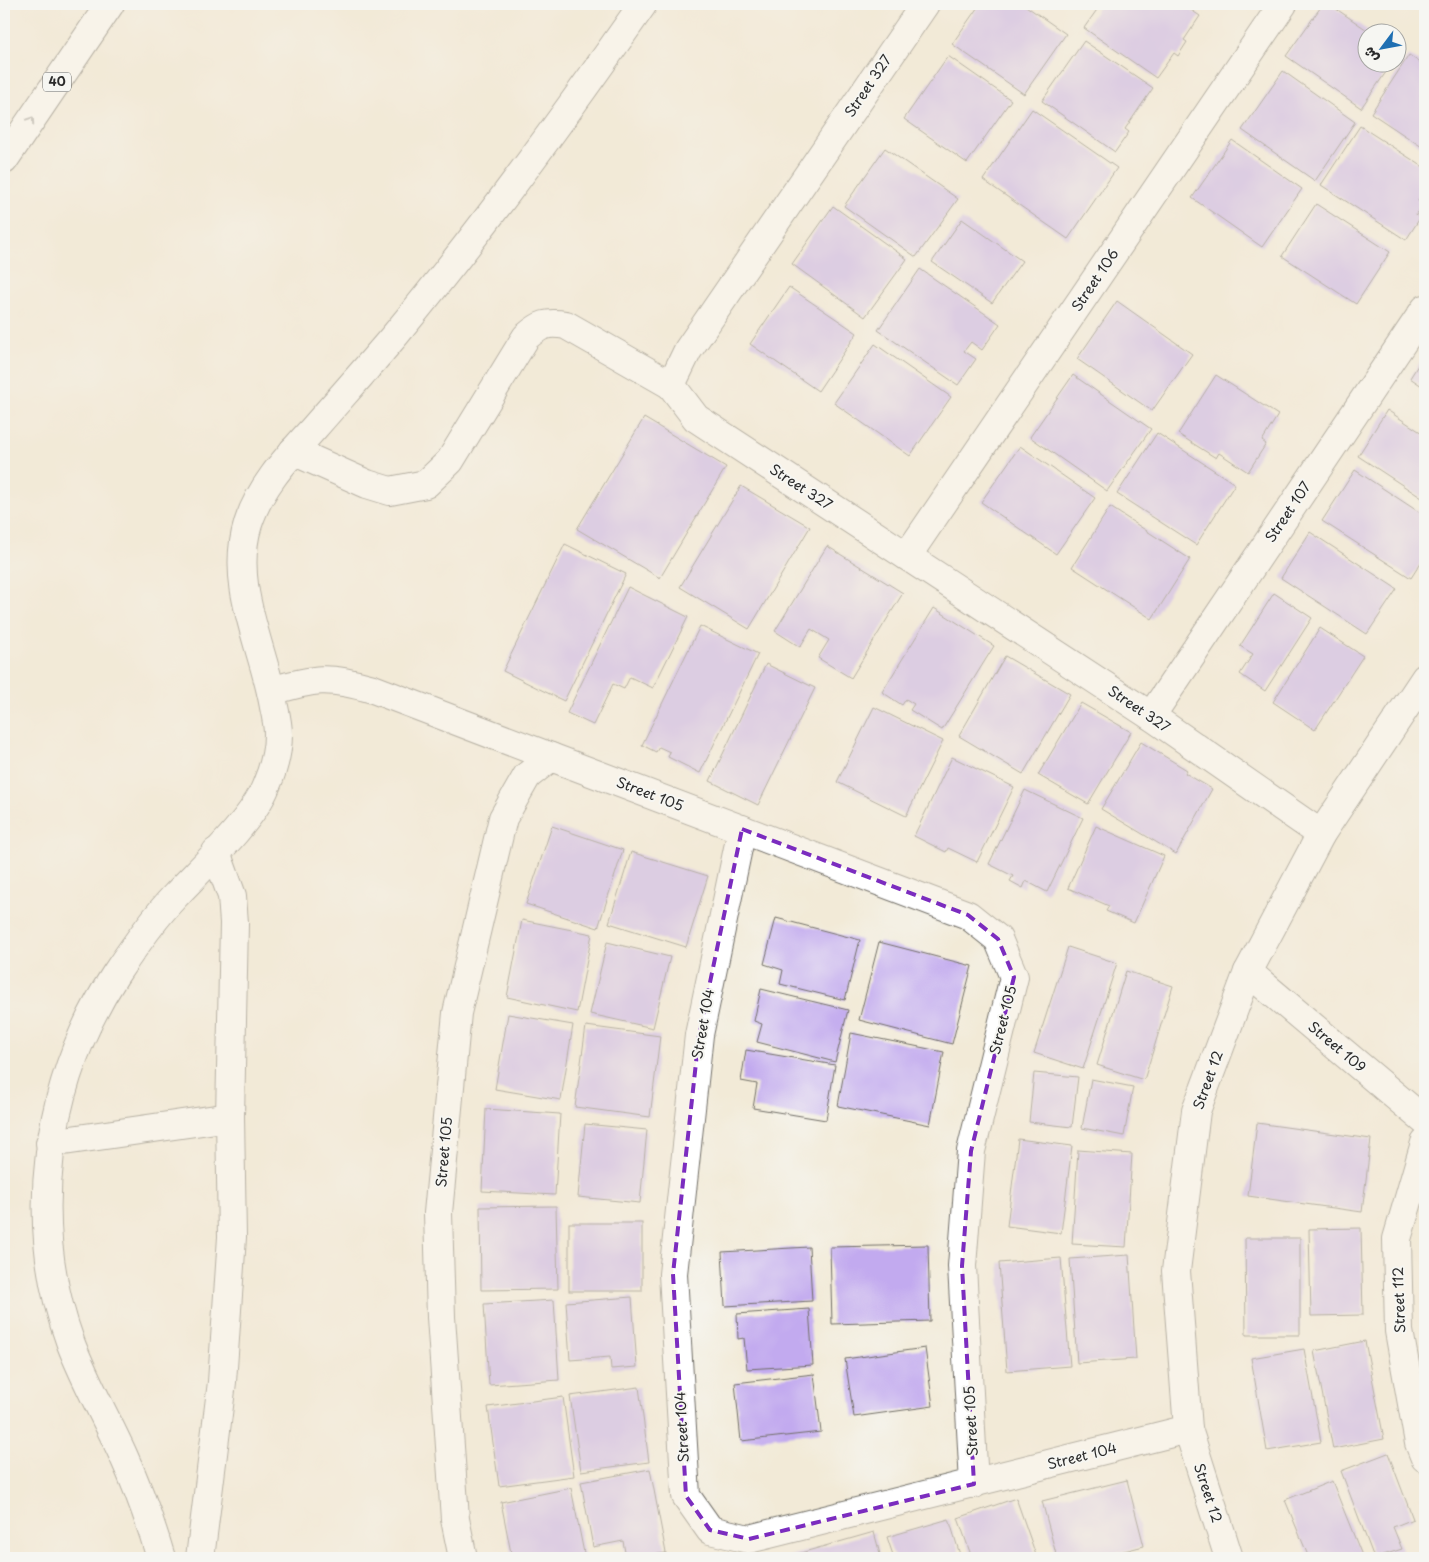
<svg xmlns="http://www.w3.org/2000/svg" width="1429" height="1562" font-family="'Playpen Sans','Playpen Sans Arabic',sans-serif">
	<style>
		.building { fill: #c2aaef }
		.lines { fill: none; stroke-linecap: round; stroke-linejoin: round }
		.minor-casing { stroke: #716e67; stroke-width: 30 }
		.highway-casing { stroke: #716e67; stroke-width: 30 }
		.minor { stroke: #fff; stroke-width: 28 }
		.highway { stroke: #fff; stroke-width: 28 }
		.oneway { stroke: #a0a0a0 }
		.marked { fill: none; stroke: #7b2cbf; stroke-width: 4; stroke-dasharray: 10 6; stroke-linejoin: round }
		.labels { text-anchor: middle; stroke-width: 4; stroke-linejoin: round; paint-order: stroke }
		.shield { fill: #f6f6f2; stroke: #686867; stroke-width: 1 }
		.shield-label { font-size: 12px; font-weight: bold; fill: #2b2b2b }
		.street-label { font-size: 14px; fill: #2b2b2b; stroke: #f6f6f2 }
	</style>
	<rect width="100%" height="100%" fill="#f6f6f2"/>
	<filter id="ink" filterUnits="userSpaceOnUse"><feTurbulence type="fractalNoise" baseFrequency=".02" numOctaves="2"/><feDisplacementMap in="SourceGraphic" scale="10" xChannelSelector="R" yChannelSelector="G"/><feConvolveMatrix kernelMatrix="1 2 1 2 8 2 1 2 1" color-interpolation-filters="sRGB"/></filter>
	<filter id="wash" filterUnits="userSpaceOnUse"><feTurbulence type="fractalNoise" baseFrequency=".0096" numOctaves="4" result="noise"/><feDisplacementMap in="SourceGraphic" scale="20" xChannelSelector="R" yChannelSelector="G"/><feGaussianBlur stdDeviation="1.12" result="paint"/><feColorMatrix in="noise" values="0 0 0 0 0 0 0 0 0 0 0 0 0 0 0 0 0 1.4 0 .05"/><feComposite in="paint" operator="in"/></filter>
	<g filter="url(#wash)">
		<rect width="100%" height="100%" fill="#f2ead7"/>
		<g id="blocks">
			<g class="building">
				<polygon points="980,4 1023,4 1066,34 1024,94 952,44"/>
				<polygon points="1101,4 1182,4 1200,16 1184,40 1187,42 1178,56 1174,53 1156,78 1084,28"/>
				<polygon points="1323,4 1329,4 1370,32 1366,32 1366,62 1393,62 1361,108 1286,56"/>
				<polygon points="1084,41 1153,88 1125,129 1129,132 1115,152 1042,101"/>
				<polygon points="1409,55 1425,66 1425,149 1371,113"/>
				<polygon points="948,56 1011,100 967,163 904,119"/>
				<polygon points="1283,71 1355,122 1315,181 1242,130"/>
				<polygon points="1032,109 1117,168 1068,239 983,180"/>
				<polygon points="1360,126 1425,168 1425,190 1418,201 1423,204 1416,215 1420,218 1406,240 1321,185"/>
				<polygon points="1232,140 1302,189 1262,247 1192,198"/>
				<polygon points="885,148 958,199 916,257 844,206"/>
				<polygon points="1316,204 1390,252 1356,304 1282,256"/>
				<polygon points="833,206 907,259 865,317 792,264"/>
				<polygon points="962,219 1022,261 992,303 932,262"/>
				<polygon points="920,269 1000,324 982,350 971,342 964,351 976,359 958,385 878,330"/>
				<polygon points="789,287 857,333 818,391 750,344"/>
				<polygon points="1117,301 1192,354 1152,411 1077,359"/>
				<polygon points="875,344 951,397 910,456 834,403"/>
				<polygon points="1425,354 1425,388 1410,378"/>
				<polygon points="1073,375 1151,429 1107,491 1030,437"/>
				<polygon points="1216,375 1278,415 1262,441 1266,444 1248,472 1219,453 1216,458 1178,434"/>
				<polygon points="1387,410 1425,435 1425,500 1358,456"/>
				<polygon points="644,418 726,467 660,578 577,529"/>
				<polygon points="1157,433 1235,484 1196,545 1117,494"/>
				<polygon points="1020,446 1095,498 1056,554 981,502"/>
				<polygon points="1355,470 1425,516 1425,556 1411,578 1322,521"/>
				<polygon points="741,486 810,527 749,629 680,587"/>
				<polygon points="1110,507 1190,559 1152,619 1072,567"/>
				<polygon points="1310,532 1397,589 1367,634 1281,578"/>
				<polygon points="565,544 626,574 564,701 503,671"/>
				<polygon points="827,546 903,593 851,678 818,658 829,640 811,629 800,647 775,631"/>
				<polygon points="628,587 688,617 653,688 630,677 624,689 613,684 593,725 567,713"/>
				<polygon points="1274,593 1312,618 1265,691 1240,674 1253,654 1240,646"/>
				<polygon points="934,608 994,646 942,730 910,710 914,704 906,699 902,705 882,692"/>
				<polygon points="700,626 758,654 700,773 668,757 670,752 659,747 656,752 642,745"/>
				<polygon points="1320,628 1363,656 1315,730 1273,702"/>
				<polygon points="1005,656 1070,694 1023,774 959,736"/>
				<polygon points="766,664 815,688 758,805 710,781"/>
				<polygon points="1081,703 1131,732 1088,804 1038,775"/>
				<polygon points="874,707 943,741 906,816 837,782"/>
				<polygon points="1141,742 1187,770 1185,773 1212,789 1176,854 1101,809"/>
				<polygon points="952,757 1014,787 977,862 948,848 946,852 914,836"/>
				<polygon points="1025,790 1083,818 1047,892 1026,881 1023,888 1010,881 1013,876 989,864"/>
				<polygon points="552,826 623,850 598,928 526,904"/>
				<polygon points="1096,826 1164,856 1134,923 1106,911 1109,906 1068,888"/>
				<polygon points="631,852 708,876 686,947 609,923"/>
				<polygon points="776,918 860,940 845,1000 780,984 783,970 764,964"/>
				<polygon points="522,920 592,934 577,1012 507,997"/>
				<polygon points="607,942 670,957 653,1028 590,1014"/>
				<polygon points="879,942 972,966 952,1044 859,1020"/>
				<polygon points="1068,947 1117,963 1083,1069 1034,1053"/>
				<polygon points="1126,971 1173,986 1144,1080 1097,1065"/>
				<polygon points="761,989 848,1010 835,1062 757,1042 762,1024 754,1021"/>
				<polygon points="508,1014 573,1025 561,1100 495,1089"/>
				<polygon points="586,1026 660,1036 650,1117 575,1107"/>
				<polygon points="851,1033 944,1052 930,1125 838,1106"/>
				<polygon points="746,1050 835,1065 826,1120 753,1108 757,1084 741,1081"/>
				<polygon points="1034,1073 1078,1077 1072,1127 1029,1122"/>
				<polygon points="1091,1079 1133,1087 1124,1136 1082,1128"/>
				<polygon points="486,1109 560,1114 555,1195 482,1191"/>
				<polygon points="1257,1123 1371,1139 1362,1212 1248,1196"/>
				<polygon points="585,1124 647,1130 640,1203 578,1197"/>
				<polygon points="1018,1139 1072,1146 1061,1233 1007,1226"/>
				<polygon points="1078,1150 1132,1154 1126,1247 1072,1244"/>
				<polygon points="556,1206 558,1289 481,1290 480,1207"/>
				<rect x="569" y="1223" width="73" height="68"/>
				<polygon points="1361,1228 1363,1315 1311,1316 1309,1229"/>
				<polygon points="1245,1238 1300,1238 1300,1335 1246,1335"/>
				<polygon points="928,1245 930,1321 832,1324 830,1247"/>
				<polygon points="809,1247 812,1301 725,1306 722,1252"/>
				<polygon points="1129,1255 1136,1359 1077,1363 1070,1259"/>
				<polygon points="1061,1258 1070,1366 1007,1371 999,1263"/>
				<polygon points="632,1297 637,1367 611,1369 610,1357 570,1360 566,1302"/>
				<polygon points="554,1300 559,1380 489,1385 484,1304"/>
				<polygon points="809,1309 813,1365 747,1369 744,1338 738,1339 737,1314"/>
				<polygon points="1365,1341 1384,1439 1333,1449 1314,1351"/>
				<polygon points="925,1348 933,1406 854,1417 845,1359"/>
				<polygon points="1304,1349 1321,1442 1267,1451 1251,1358"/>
				<polygon points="814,1374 821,1432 741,1441 735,1383"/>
				<polygon points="639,1387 649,1462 581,1471 570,1396"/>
				<polygon points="563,1397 574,1476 499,1486 488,1407"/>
				<polygon points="1388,1453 1413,1519 1393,1527 1402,1549 1374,1558 1341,1471"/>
				<polygon points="650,1469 666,1553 626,1558 623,1541 593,1547 581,1482"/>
				<polygon points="1127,1480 1144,1546 1096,1558 1057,1558 1042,1501"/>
				<polygon points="1332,1481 1363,1558 1309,1558 1285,1500"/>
				<polygon points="571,1488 585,1558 512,1558 501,1502"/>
				<polygon points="1016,1498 1037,1558 972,1558 958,1518"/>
				<polygon points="949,1519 961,1558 894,1558 887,1537"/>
				<polygon points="874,1532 881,1558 783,1558"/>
			</g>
		</g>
	</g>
	<g filter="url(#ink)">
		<use href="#blocks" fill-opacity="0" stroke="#716e67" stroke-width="1"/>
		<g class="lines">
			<defs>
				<g id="minor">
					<polyline points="925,4 688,350 671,385 696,418 1151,716 1321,834"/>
					<path d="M293 451 367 484 390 491 426 484 450 461 526 337C541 324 547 322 566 325L671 385"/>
					<polyline points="907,556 1283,4"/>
					<path d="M271 691C315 678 328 676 373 689L551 757"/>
					<polyline points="1151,716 1425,309"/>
					<polyline points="742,829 699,1035 673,1274 686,1496 710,1530 749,1539 1188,1429"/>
					<polyline points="1248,972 1425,1121"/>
					<polyline points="50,1143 230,1117"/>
					<polyline points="1425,1143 1397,1239 1399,1331 1419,1443 1425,1458"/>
					<path d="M161 1558C151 1524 139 1490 124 1457 107 1419 86 1383 71 1344 26 1221 45 1083 115 975 133 948 153 919 175 896 201 868 253 820 266 786 273 770 278 751 278 734 278 725 276 716 274 707 264 647 229 586 248 524 260 486 288 457 314 428 341 397 369 366 396 334 484 228 565 116 643 4"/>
					<polyline points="200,1558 222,1382 232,1237 230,1117 234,923 232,896 216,852"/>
					<polyline points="463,1558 455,1519 441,1317 438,1213 457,1013 503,818 527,776 551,757 968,915 998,939 1014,977 971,1151 962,1266 974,1484"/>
					<polyline points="1229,1558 1188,1429 1176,1271 1196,1111 1248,972 1321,834 1425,678"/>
				</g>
				<polyline id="highway" points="4,160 110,4"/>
			</defs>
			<use href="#minor" class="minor-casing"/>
			<use href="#highway" class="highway-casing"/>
			<use href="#minor" class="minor"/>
			<use href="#highway" class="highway"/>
		</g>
		<defs><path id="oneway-chevron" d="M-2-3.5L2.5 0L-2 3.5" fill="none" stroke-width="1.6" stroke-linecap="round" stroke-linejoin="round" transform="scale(1.25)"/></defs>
		<use class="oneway" href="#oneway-chevron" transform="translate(31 120) rotate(-56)"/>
	</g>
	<path d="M0 0H1429V1562H0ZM742 829 968 915 998 939 1014 977 971 1151 962 1266 974 1484 749 1539 710 1530 686 1496 673 1274 699 1035Z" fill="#f2ead7" fill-opacity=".55" fill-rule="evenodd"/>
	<path class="marked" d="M742 829 968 915 998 939 1014 977 971 1151 962 1266 974 1484 749 1539 710 1530 686 1496 673 1274 699 1035Z"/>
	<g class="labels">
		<rect class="shield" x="43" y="72.5" width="28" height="19" rx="4"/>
		<g class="shield-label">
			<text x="57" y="86">40</text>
		</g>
		<g class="street-label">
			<text transform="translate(868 86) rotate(-56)" y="5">Street 327</text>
			<text transform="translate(1095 280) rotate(-56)" y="5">Street 106</text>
			<text transform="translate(801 487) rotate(33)" y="5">Street 327</text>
			<text transform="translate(1288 512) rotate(-56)" y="5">Street 107</text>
			<text transform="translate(1139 709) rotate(34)" y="5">Street 327</text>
			<text transform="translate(650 794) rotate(21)" y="5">Street 105</text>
			<text transform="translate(1003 1020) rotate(-76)" y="5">Street 105</text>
			<text transform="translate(703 1024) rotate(-80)" y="5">Street 104</text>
			<text transform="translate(1337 1047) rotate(40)" y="5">Street 109</text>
			<text transform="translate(1208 1080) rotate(-70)" y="5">Street 12</text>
			<text transform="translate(444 1152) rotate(-85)" y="5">Street 105</text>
			<text transform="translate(1399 1300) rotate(-92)" y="5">Street 112</text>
			<text transform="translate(971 1421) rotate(-93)" y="5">Street 105</text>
			<text transform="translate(682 1427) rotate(-93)" y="5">Street 104</text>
			<text transform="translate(1082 1456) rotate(-14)" y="5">Street 104</text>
			<text transform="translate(1208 1493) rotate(72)" y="5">Street 12</text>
		</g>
	</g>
	<rect width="1429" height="1562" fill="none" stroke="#f6f6f2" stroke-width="20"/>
	<g transform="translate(1382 48) rotate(238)"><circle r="24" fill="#f6f6f2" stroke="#a5a5a2"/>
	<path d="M0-4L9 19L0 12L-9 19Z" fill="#1f6fb2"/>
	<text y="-8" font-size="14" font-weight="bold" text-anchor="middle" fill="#2b2b2b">ش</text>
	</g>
</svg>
